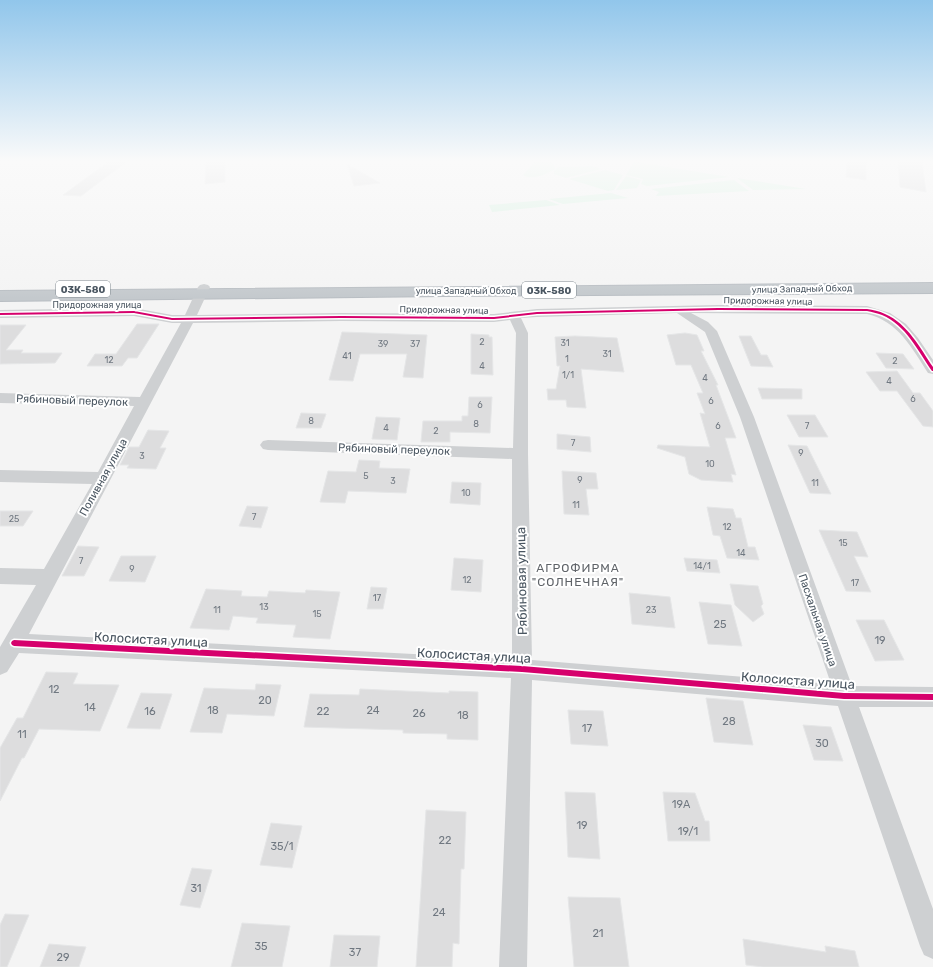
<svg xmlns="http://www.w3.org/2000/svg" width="933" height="967" font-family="Rubik,sans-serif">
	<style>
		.green { fill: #d9f2e3 }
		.building { fill: #ddddde; stroke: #e5e6e7 }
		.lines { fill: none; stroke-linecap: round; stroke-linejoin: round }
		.trunk-casing { stroke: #b9bec3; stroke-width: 2 }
		.minor { fill: #ced0d2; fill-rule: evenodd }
		.trunk { fill: #c4c9cd; fill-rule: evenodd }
		.cycleway-casing { stroke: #fff; stroke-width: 3 }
		.cycleway { fill: #d6006c; fill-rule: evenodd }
		.labels { text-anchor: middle; stroke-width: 4; stroke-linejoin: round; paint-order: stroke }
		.far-street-label { font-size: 9px; fill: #4a5661; stroke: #fff }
		.number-label { font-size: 9px; fill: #707881 }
		.shield { fill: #fff; stroke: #808990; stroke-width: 1 }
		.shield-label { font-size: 10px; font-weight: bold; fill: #4a5661 }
		.street-label { font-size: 11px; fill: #4a5661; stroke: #fff }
		.near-number-label { font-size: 11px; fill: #707881 }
		.neighbourhood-label { font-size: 12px; letter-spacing: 1px; fill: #5f6368; stroke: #fff }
		.near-street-label { font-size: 13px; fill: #4a5661; stroke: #fff }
	</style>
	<rect width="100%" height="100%" fill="#f4f4f4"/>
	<g class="green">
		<path d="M535 162H551L554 164 555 169C547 174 532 181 523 175Z"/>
		<polygon points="634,162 637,162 729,177 647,186 641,184 643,179 626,175"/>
		<polygon points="592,166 601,169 566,178 554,174 554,171 558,167"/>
		<polygon points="605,170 623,175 614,190 608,191 569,179"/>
		<polygon points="626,176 641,180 637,188 616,190"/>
		<polygon points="737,178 806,189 753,190"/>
		<polygon points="734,180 749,191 656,196 659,192 651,189"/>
		<polygon points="611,193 628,198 563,204 549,199"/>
		<polygon points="546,200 560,205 492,212 489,205"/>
	</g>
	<g class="building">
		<polygon points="108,162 126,162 81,196 63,195"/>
		<polygon points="206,162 225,162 225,182 205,184"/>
		<polygon points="847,162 866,162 866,180 846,177"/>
		<polygon points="898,162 922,162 926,192 900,187"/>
		<polygon points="347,164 380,183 354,186"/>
		<polygon points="137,324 159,324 137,358 128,358 122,366 87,366 95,354 116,354"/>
		<polygon points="0,325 26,325 6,350 23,350 21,353 62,353 55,363 0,364"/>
		<polygon points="342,332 427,335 423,378 403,377 407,354 360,354 353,381 329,380"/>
		<polygon points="685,333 697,335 704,351 701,351 718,385 716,385 736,438 725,438 736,475 731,474 733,482 701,480 689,474 685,457 657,448 658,445 710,447 700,413 705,414 697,393 703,393 691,365 676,365 667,335"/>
		<polygon points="471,334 489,335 489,337 492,337 493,375 471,374"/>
		<polygon points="575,336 617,338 624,372 581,369 586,408 567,407 566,400 548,400 547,389 556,389 560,366 557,366 555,337"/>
		<polygon points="739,336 751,336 761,355 767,355 773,367 751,366"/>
		<polygon points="876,353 903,354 914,369 886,368"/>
		<polygon points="897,371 913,393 920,393 933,411 933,427 923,426 897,391 880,391 866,372"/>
		<polygon points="758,388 802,389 802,399 762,399"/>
		<polygon points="469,397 492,397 490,433 450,432 450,442 421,442 423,421 462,421 462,416 468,416"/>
		<polygon points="301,413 326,414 321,428 296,428"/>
		<polygon points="787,415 815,415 828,437 799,437"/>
		<polygon points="376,417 400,418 397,440 372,439"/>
		<polygon points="148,430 169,431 160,448 166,448 156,469 127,468 129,465 120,465 129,447 139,447"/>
		<polygon points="557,434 590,437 591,452 557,449"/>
		<polygon points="788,445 807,446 831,494 810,493"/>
		<polygon points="359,460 380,461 379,468 410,469 406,493 348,491 345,503 320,502 328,471 356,472"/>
		<polygon points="562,471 596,473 598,489 586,489 589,515 564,514"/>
		<polygon points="452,482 481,483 480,505 450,503"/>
		<polygon points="247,506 268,507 261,528 239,526"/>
		<polygon points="707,507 733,509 736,518 741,518 748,547 755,547 759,560 727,558 720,536 713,535"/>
		<polygon points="0,511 33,511 23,526 0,526"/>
		<polygon points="819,530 857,532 868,557 854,556 871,592 846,591"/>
		<polygon points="78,546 99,547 84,576 62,576"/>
		<polygon points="121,556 156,556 145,582 109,581"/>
		<polygon points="454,558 483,560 481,592 451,590"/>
		<polygon points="684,558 717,560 720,573 687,571"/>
		<polygon points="730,584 758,586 763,604 761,606 764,614 753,622 735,605"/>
		<polygon points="371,587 387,588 383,609 367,609"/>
		<polygon points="206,589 242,591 241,596 267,597 269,591 305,593 306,590 340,592 330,639 293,637 296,625 256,623 258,618 233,616 229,630 190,628"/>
		<polygon points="629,593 670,597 675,628 632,624"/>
		<polygon points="699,602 731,605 742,646 708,644"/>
		<polygon points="856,620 884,620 904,660 875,661"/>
		<polygon points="46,672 78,673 73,684 119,685 100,731 39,729 24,758 22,758 0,801 0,748 17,718 23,718"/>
		<polygon points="256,684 281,685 274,716 227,714 222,733 190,732 204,688 255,690"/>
		<polygon points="360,689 449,693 449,691 478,692 478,740 447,739 447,734 403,733 403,730 304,727 310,694 359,695"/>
		<polygon points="141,693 172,694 160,729 127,728"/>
		<polygon points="706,698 743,701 753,745 714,742"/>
		<polygon points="568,710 603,711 608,746 571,744"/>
		<polygon points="803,725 831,727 843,761 814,760"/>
		<polygon points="565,792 595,793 600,859 568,857"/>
		<polygon points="663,792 695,793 705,821 709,821 710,841 668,841"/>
		<polygon points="426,810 466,812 464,869 461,869 459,944 453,943 452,967 416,967"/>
		<polygon points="271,823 302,826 292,868 260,865"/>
		<polygon points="192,868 212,870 200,908 180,905"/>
		<polygon points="568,897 620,898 629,967 574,967"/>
		<polygon points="5,914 29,915 7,967 0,967 0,925"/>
		<polygon points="242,923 290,926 282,967 231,967"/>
		<polygon points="334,935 380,936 377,967 330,967"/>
		<polygon points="743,939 826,952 825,946 855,951 859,967 763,967 746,965"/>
		<polygon points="49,944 86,947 79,967 40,967"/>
	</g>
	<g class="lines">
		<defs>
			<polygon id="trunk" points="933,283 933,293 444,296 0,301 0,291"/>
		</defs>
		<use href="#trunk" class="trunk-casing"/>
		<path class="minor" d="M204 284 208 285 210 287 197 315 341 313 494 314 537 309 718 305 867 306 890 313 906 324 918 338 933 360V374L928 373C912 348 898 321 867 314L691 313 708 322 717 331 754 417 852 686 933 687V707H859L933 909V959L924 955 920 946 838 706 532 680 527 967H499L511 678 19 653 7 672 0 675V647L36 585 0 584V568L44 569 92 484 0 482V470L98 472 134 406 0 403V393L140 397 181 323H172L134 316 0 318V310L134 308 172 315H185L198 287 200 285ZM677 313 705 332 740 417 831 684 532 660 528 454V333L521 318 537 317ZM510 320 516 333 513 448 268 440 263 441 260 445 263 449 268 450 512 459V659L29 634 193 323 341 321 494 322Z"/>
		<use href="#trunk" class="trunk"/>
		<defs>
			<g id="cycleway">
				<path d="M718 308 867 309C873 310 879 311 885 314 908 324 920 348 933 367V371H932C918 351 906 325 882 315 877 313 872 312 867 311L718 310 537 314 494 319 341 318 172 320 134 313 0 315V313L134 311 172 318 341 316 494 317 537 312Z"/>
				<polygon points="14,640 522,666 844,693 933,694 933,700 844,699 522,672 14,646 12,645 11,643 12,641"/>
			</g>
		</defs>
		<use href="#cycleway" class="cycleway-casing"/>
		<use href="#cycleway" class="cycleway"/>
	</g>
	<linearGradient id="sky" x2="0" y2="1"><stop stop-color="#91c6eb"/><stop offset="0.54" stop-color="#fafafa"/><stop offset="1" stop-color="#fafafa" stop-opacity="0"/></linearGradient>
	<rect width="933" height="298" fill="url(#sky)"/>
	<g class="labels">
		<g class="far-street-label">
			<text transform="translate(802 289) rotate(-1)" y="3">улица Западный Обход</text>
			<text x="466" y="294">улица Западный Обход</text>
			<text transform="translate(768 301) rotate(1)" y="3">Придорожная улица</text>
			<text x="97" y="308">Придорожная улица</text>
			<text transform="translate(444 310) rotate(1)" y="3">Придорожная улица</text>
		</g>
		<g class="number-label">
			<text x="482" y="345">2</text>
			<text x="565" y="346">31</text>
			<text x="383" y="347">39</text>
			<text x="415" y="347">37</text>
			<text x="607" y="357">31</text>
			<text x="347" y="359">41</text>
			<text x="567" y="362">1</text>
			<text x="109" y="363">12</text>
			<text x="895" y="364">2</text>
			<text x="482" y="369">4</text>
			<text x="568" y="378">1/1</text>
			<text x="705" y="381">4</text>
			<text x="889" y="384">4</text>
			<text x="913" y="402">6</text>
			<text x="711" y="404">6</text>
			<text x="480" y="408">6</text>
			<text x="311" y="424">8</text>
			<text x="476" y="427">8</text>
			<text x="718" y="429">6</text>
			<text x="807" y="429">7</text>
			<text x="386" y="431">4</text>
			<text x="436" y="434">2</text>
			<text x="573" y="446">7</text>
			<text x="801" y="456">9</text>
			<text x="142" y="459">3</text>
			<text x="710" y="467">10</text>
			<text x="366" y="479">5</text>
			<text x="580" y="483">9</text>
			<text x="393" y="484">3</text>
			<text x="815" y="486">11</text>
			<text x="466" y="496">10</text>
			<text x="576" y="508">11</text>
			<text x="254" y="520">7</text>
			<text x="14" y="522">25</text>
			<text x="727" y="530">12</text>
			<text x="843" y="546">15</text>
			<text x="741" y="556">14</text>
			<text x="81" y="564">7</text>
			<text x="702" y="569">14/1</text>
			<text x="132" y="572">9</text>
			<text x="467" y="583">12</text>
			<text x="855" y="586">17</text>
			<text x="377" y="601">17</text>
			<text x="264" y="610">13</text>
			<text x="217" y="613">11</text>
			<text x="651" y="613">23</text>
			<text x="317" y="617">15</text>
		</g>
		<g class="shield">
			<rect x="56" y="281" width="54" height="16" rx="3"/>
			<rect x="522" y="282" width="54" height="16" rx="3"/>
		</g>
		<g class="shield-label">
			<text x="83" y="293">03К-580</text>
			<text x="549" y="294">03К-580</text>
		</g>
		<g class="street-label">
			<text transform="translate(72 400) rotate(2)" y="4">Рябиновый переулок</text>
			<text transform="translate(394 449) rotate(2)" y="4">Рябиновый переулок</text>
			<text transform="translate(103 477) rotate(-61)" y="4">Поливная улица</text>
			<text transform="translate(818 620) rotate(71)" y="4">Пасхальная улица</text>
		</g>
		<g class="near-number-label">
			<text x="720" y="628">25</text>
			<text x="880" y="644">19</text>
			<text x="54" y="693">12</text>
			<text x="265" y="704">20</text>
			<text x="90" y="711">14</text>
			<text x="213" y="714">18</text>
			<text x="373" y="714">24</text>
			<text x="150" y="715">16</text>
			<text x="323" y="715">22</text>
			<text x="419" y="717">26</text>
			<text x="463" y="719">18</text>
			<text x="729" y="725">28</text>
			<text x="587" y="732">17</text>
			<text x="22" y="738">11</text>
			<text x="822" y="747">30</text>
			<text x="681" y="808">19А</text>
			<text x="582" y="829">19</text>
			<text x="688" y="835">19/1</text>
			<text x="445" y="844">22</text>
			<text x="282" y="850">35/1</text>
			<text x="196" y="892">31</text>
			<text x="439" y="916">24</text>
			<text x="598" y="937">21</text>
			<text x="261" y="950">35</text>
			<text x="355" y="956">37</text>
			<text x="63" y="961">29</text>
		</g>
		<g class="neighbourhood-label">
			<text x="578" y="572">АГРОФИРМА<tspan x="578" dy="14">"СОЛНЕЧНАЯ"</tspan></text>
		</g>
		<g class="near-street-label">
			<text transform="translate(521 581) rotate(-91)" y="5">Рябиновая улица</text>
			<text transform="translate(151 639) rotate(3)" y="5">Колосистая улица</text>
			<text transform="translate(474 655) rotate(3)" y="5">Колосистая улица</text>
			<text transform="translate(798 680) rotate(4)" y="5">Колосистая улица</text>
		</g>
	</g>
</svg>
